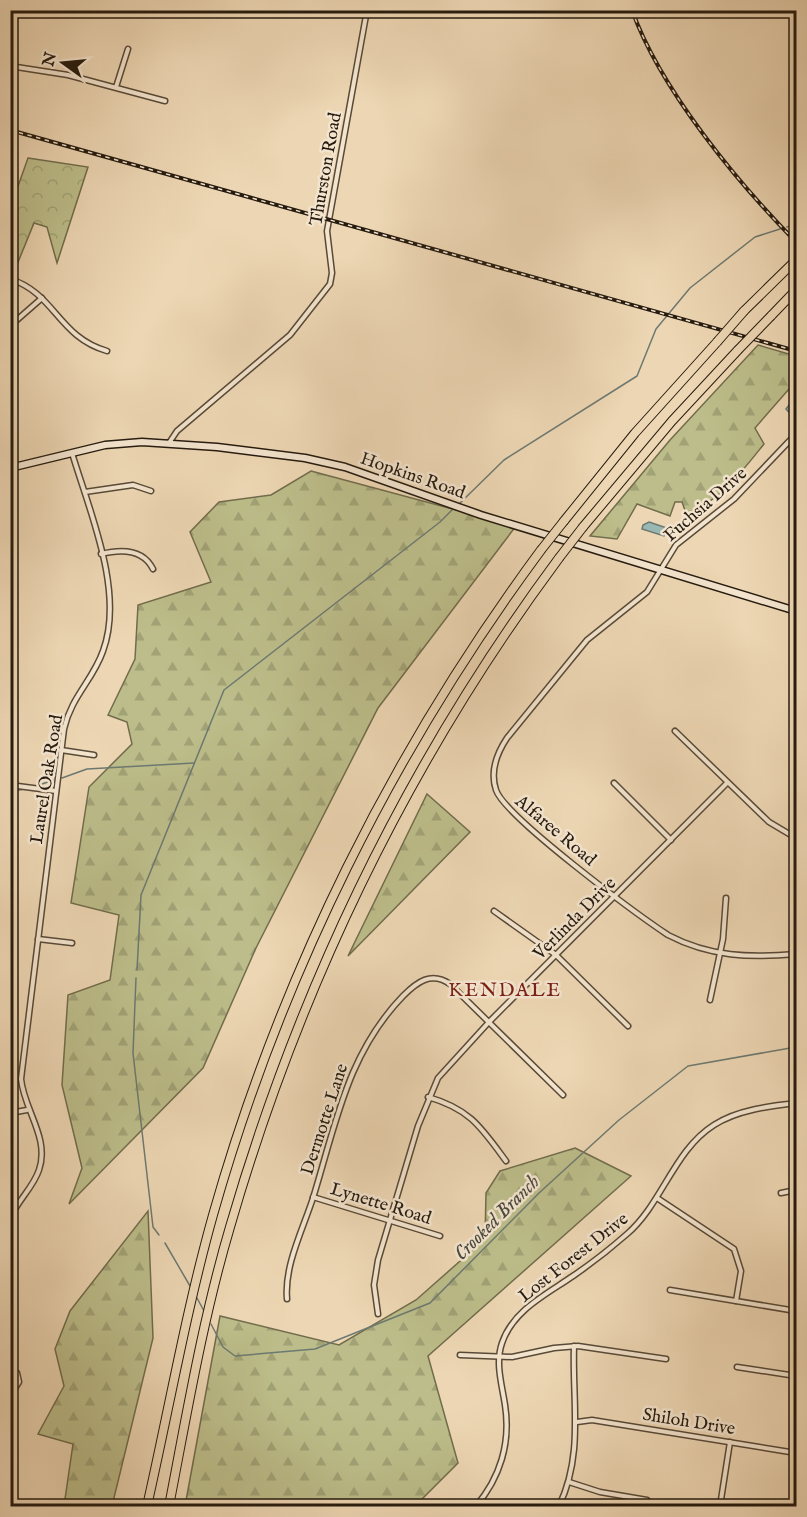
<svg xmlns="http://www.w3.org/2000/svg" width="807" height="1517" font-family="'IM FELL English',serif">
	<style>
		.forest { fill: url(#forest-firs); stroke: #716c4c; stroke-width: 1.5 }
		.park { fill: url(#park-crowns); stroke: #716c4c; stroke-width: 1.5 }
		.water { fill: url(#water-ripples); stroke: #6c7971; stroke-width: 1.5 }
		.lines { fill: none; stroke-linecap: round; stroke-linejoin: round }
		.stream { stroke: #6c7971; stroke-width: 1.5 }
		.street-casing { stroke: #584a38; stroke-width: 7 }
		.secondary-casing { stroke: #261b0f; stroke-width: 9 }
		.highway-casing { stroke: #261b0f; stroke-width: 10 }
		.street { stroke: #f3e4ce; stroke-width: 4 }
		.secondary { stroke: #f3e4ce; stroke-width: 6 }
		.highway { stroke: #edd6b3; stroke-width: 8 }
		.rail-casing { stroke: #261b0f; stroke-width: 4 }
		.rail { stroke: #f3e4ce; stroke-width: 1.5; stroke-dasharray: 4.5; stroke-linecap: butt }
		.highway-bridge-casing { stroke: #261b0f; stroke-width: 10; stroke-linecap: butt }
		.highway-bridge { stroke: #edd6b3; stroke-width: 8 }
		.labels { text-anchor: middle; stroke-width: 5; stroke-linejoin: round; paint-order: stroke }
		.street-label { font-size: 18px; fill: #261b0f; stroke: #f3e4ce }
		.neighbourhood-label { font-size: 20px; letter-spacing: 1.5px; fill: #7a1f14; stroke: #f3e4ce }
		.water-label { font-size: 20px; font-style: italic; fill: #494a40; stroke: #f3e4ce }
	</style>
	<defs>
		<pattern id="forest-firs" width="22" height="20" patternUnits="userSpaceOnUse" patternTransform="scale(1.5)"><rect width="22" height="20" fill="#bcbd8a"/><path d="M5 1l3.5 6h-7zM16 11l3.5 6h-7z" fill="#a1a276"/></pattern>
		<pattern id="park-crowns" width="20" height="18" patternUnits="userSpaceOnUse" patternTransform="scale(1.5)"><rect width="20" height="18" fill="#bcbd8a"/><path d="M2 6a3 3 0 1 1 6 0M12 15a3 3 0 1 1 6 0" fill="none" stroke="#a1a276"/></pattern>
		<pattern id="water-ripples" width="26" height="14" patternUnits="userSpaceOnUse" patternTransform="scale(1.5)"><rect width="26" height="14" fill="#9ab8b2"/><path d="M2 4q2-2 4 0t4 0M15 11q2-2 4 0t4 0" fill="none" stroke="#7d958f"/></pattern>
	</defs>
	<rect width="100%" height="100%" fill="#edd6b3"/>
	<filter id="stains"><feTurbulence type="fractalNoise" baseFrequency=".00333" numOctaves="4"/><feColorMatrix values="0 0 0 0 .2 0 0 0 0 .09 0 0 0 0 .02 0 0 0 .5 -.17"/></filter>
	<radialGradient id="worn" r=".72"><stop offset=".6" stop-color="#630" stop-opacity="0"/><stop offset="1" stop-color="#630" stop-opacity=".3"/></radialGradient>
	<g class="forest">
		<path d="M758 345 796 356V381L755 428 764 444C743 470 719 503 686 513L682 502H675L670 516 637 504 617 539 590 536 670 440Z"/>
		<polygon points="311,471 516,526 378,708 256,948 203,1068 69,1204 82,1168 62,1085 68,995 110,980 119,915 71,903 89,787 132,744 127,722 108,715 135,659 138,605 211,582 190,532 219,502 271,495"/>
		<polygon points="427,794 470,832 348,956"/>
		<polygon points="575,1148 631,1176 428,1356 458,1463 415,1506 185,1506 220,1316 339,1345 416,1300 485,1239 486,1193 500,1171"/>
		<polygon points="148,1211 153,1338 112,1506 64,1506 73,1444 38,1434 64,1386 55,1349 70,1311"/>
	</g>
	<polygon class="park" points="28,158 88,167 57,263 47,227 34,223 14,272 11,270 11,206"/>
	<g class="water">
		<polygon points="796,396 796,416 793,417 786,409"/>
		<polygon points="649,522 670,529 664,536 642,529 643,525"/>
	</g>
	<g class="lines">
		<g class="stream">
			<polyline points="787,227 796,224"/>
			<polyline points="458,505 504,460 637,376 656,329 690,288 755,237 780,229"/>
			<polyline points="62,778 87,769 194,763"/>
			<polyline points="34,787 53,780"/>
			<polyline points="10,792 29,788"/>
			<polyline points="137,970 141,895 224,690 440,522 454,508"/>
			<polyline points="136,978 133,1053 153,1227 159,1235"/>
			<polyline points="165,1243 190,1286"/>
			<polyline points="197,1298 204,1311"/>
			<polyline points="211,1324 223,1347 235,1356 315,1349 430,1303 539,1193 619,1120 688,1066 796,1047"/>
		</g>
		<defs>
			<g id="street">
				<polyline points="10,66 68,75 165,101"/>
				<polyline points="116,87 128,49"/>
				<path d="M10 279C55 293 58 337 107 351"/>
				<polyline points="10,326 42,298"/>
				<path d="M796 434 734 499 676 545 647 592 587 640 507 738C497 753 490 772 496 790 505 817 638 915 668 935 710 957 750 958 796 954"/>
				<polyline points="169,443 177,431 290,335 330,284 332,273 327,231 367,10"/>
				<polyline points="85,492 133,485 151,491"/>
				<path d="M101 554C121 549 143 549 153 569"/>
				<polyline points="675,731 769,822 796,838"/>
				<polyline points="61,750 94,755"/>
				<polyline points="614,783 671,840"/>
				<polyline points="10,785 56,791"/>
				<polyline points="494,911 556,955 628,1026"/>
				<polyline points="38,939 72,943"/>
				<polyline points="710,1000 723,939 726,898"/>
				<path d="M428 1097C470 1109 481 1127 506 1161"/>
				<polyline points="10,1113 27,1110"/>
				<polyline points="781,1193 796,1190"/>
				<polyline points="313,1197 440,1236"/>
				<polyline points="657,1198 734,1249 741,1271 736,1301"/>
				<path d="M10 1219C17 1201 33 1188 39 1170 50 1138 24 1110 21 1079L64 729C71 697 93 680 103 651 125 592 89 510 72 453"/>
				<polyline points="670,1290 796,1311"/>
				<path d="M287 1299C284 1266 303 1229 313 1198 336 1124 347 1054 403 996 417 982 431 971 450 984L563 1095"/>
				<polyline points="378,1314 374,1285 378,1260 418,1126 438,1078 489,1022 727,783"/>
				<polyline points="460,1355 512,1357 554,1348 578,1346 666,1359"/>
				<polyline points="10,1367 17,1373 19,1382 10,1396"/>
				<polyline points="737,1367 796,1376"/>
				<polyline points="577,1422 592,1420 796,1453"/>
				<polyline points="795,1452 796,1444"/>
				<polyline points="569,1482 600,1492 647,1500"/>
				<path d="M476 1506C500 1478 511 1443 505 1405 502 1385 495 1363 502 1343 513 1310 547 1294 573 1276 592 1263 610 1249 627 1234 662 1204 674 1150 714 1125 737 1110 770 1106 796 1103"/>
				<path d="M559 1506C584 1454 572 1401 574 1346"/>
				<polyline points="720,1506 730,1442"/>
			</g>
			<polyline id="secondary" points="10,468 105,445 142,442 217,447 305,458 345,467 481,515 796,611"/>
			<g id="highway">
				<polyline points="744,311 796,260"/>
				<polyline points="771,316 796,290"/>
				<polyline points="564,521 635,433 717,342"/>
				<polyline points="583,527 672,421 738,350"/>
				<path d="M147 1506C169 1409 186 1311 213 1215 281 975 393 750 541 550"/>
				<path d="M169 1506C187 1413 203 1318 230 1227 300 985 409 760 559 558"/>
			</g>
		</defs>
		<use href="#street" class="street-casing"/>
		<use href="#secondary" class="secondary-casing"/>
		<use href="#highway" class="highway-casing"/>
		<use href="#street" class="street"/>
		<use href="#secondary" class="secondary"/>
		<use href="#highway" class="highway"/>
		<defs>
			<g id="rail">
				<path d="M632 10C660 89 738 183 796 242"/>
				<polyline points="10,130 796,351"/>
			</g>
		</defs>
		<use href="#rail" class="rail-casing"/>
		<use href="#rail" class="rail"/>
		<defs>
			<g id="highway-bridge">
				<polyline points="717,342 744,311"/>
				<polyline points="738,350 771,316"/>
				<polyline points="541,550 564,521"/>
				<polyline points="559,558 583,527"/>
			</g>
		</defs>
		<use href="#highway-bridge" class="highway-bridge-casing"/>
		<use href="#highway-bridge" class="highway-bridge"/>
	</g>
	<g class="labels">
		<g class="street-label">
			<text transform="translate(325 169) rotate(-80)" y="6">Thurston Road</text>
			<text transform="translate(413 475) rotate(19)" y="6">Hopkins Road</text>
			<text transform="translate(705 504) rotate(-41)" y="6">Fuchsia Drive</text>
			<text transform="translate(46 779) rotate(-81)" y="6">Laurel Oak Road</text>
			<text transform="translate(556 830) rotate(40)" y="6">Alfaree Road</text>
			<text transform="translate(574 918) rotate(-45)" y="6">Verlinda Drive</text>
			<text transform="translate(324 1119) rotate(-72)" y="6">Dermotte Lane</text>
			<text transform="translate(381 1203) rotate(17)" y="6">Lynette Road</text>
			<text transform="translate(573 1257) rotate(-38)" y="6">Lost Forest Drive</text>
			<text transform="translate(689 1421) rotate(9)" y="6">Shiloh Drive</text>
		</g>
		<g class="neighbourhood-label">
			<text x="505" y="996">KENDALE</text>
		</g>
		<g class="water-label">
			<text transform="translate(496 1217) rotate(-45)" y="7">Crooked Branch</text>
		</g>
	</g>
	<rect width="807" height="1517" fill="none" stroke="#edd6b3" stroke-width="36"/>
	<rect x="12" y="12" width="783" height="1493" fill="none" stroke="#261b0f" stroke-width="3"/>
	<rect x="18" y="18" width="771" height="1481" fill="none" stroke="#261b0f" stroke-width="1.5"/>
	<g transform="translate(63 63) rotate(285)" stroke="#f3e4ce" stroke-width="4.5" paint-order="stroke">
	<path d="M0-4.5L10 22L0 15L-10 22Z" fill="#261b0f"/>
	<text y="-9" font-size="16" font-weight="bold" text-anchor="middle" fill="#261b0f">N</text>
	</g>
	<rect width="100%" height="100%" filter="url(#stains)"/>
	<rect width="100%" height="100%" fill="url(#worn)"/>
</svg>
